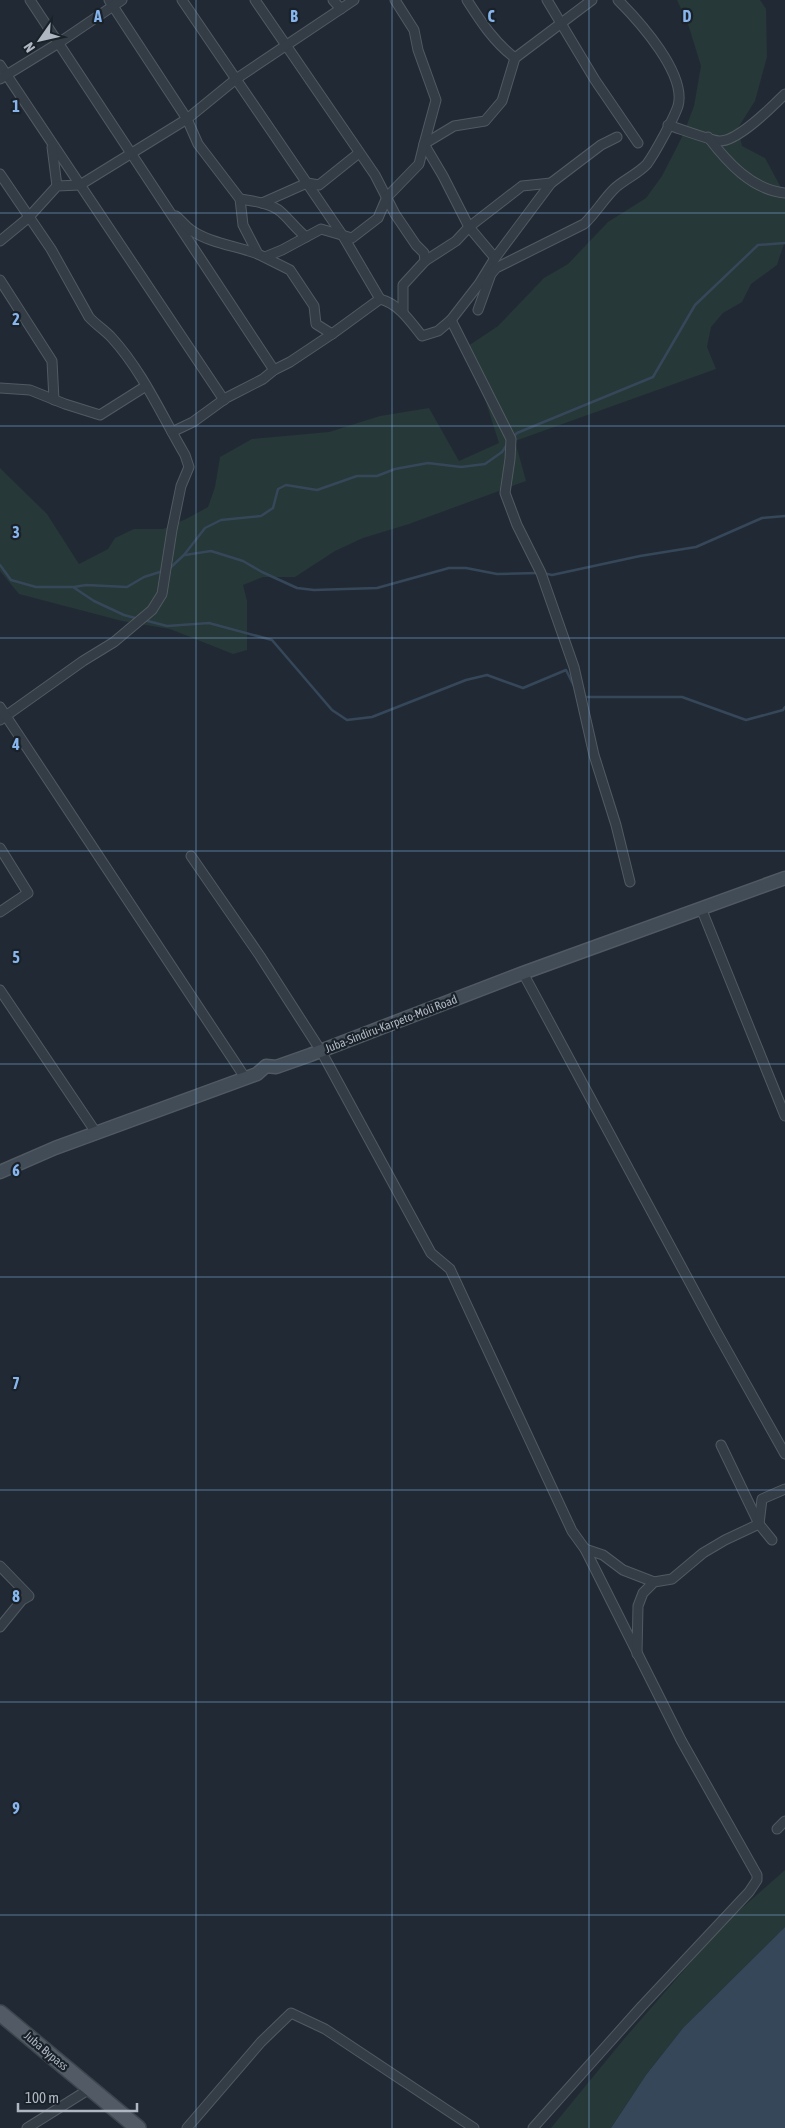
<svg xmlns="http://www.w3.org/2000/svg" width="785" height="2128" font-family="'Asap Condensed',sans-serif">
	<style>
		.green { fill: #263837 }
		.water { fill: #36475a }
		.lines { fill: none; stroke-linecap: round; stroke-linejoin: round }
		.stream { stroke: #36475a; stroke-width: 2.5 }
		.minor-casing { stroke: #515a63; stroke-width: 11 }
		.secondary-casing { stroke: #515a63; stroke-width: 15 }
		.primary-casing { stroke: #3d454e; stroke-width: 18 }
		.minor { stroke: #343c45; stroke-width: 9 }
		.secondary { stroke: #424c57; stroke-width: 12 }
		.primary { stroke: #525b65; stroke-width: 15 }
		.grid { fill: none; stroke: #87b6ee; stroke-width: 1; stroke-opacity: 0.55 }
		.labels { text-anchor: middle; stroke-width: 4.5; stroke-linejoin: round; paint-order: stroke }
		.street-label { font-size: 12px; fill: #aeb7c2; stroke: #1a2129 }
		.grid-label { font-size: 16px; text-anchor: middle; font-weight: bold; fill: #87b6ee; stroke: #1a2129; stroke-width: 4.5; stroke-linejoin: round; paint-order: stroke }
	</style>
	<rect width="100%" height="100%" fill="#212a34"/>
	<g class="green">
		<polygon points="677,0 760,0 766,9 767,57 755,101 738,128 742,146 765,158 785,195 785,241 777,265 751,284 742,302 723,313 711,327 707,347 716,369 515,441 526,481 409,524 363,538 335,551 295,577 263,577 243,585 247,601 247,650 233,654 170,629 122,621 19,594 0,571 0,468 47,514 79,564 108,549 115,538 134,529 163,529 186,519 208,507 215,487 220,457 252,439 329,432 380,416 429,408 459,461 499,443 468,346 498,326 544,278 568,264 608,222 646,198 662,176 683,135 694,106 701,66 688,24"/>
		<polygon points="785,1870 785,1927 683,2028 646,2075 611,2128 551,2128 624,2039 725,1923"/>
	</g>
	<polygon class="water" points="785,1927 785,2128 611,2128 646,2075 683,2028"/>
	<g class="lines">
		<g class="stream">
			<polyline points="513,437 517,433 653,377 695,305 758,245 785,243"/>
			<polyline points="185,555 211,551 243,561 262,572 297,588 314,590 377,588 449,568 466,568 497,574 537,573"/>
			<polyline points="0,565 11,580 36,587 73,587 94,601 124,615 139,619"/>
			<polyline points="170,568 184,555 205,528 221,520 261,516 273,508 278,489 286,485 317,490 357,476 377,476 395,469 428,463 461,467 485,464 502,452 508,443"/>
			<polyline points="543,573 552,575 640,556 696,547 762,518 785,516"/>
			<polyline points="74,587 86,585 127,587 144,577 163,571"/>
			<polyline points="144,620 167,626 209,623 272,640 332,710 347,720 372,717 466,680 487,675 523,688 566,670 574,686"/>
			<polyline points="583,697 682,697 746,720 783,710 785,707"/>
		</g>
		<defs>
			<g id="minor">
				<polyline points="30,0 274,370"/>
				<path d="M109 0 187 119 198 144 240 199 243 225 258 254 290 270 314 306 316 324 332 334 380 299C399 304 410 321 422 336L438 331 451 320 479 284 495 258 551 183 601 145 617 137"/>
				<polyline points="182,0 343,236 380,299"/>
				<polyline points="255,0 375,175 395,214 416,245 424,253 425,261 403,285 403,311"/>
				<polyline points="333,0 341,9"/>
				<polyline points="395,0 414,30 418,50 436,100 424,144 443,176 469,227 495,258"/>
				<path d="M467 0C481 22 494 42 515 58"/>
				<polyline points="547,0 595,80 638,143"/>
				<polyline points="0,65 224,400"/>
				<polyline points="0,79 57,44 122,0"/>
				<path d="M668 125C678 128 712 141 720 141 738 141 772 107 785 94"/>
				<path d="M708 137C727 162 752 190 785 193"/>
				<polyline points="52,147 57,186"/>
				<path d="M0 174 51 249 89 317C96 325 105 330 112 338 143 372 162 416 185 455L189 467 181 486 172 530 162 594 152 610 114 642 83 661 0 720"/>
				<path d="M240 199C253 201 271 203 281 212 290 220 296 229 306 237"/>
				<polyline points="262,203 307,183 319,185 359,153"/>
				<path d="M176 216C181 220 185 226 191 230 209 243 237 246 258 254"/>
				<polyline points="0,241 28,218 57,186 80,185 187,119 236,79 354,0"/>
				<polyline points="265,257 282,250 321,229 352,238 378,218 387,197 419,164 424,144 454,126 485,121 502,101 515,58 592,0"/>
				<polyline points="425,261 456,241 469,227 522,186 551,183"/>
				<polyline points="0,280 52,361 54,400"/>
				<path d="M478 310 491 274 496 268 584 224C595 214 603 200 614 189 623 180 638 174 647 164 655 153 674 118 678 106 687 74 639 21 618 0"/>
				<polyline points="451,320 511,439 510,459 505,493 517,525 541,573 574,667 594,755 616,825 630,882"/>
				<polyline points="0,388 30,390 65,404 100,415 146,386"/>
				<polyline points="172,432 193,422 226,398 263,379 274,370 290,362 332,334"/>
				<polyline points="0,707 246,1079"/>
				<polyline points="0,848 28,893 0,912"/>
				<polyline points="191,856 260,956 321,1051 431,1253 450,1269 572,1531 585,1549 681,1740 757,1875 757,1880 749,1892 642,2006 533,2128"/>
				<polyline points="701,908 785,1116"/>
				<polyline points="523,973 716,1331 785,1454"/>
				<polyline points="0,990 97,1134"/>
				<polyline points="721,1445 759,1524 772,1540"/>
				<polyline points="585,1549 603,1555 623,1570 654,1582"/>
				<polyline points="0,1566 29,1596 22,1600 0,1627"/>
				<polyline points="637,1654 638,1606 643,1593 654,1582 672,1579 703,1553 725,1540 759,1524 762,1499 785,1489"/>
				<polyline points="777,1829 785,1821"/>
				<polyline points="27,2128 91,2088"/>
				<polyline points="187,2128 261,2042 291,2013 325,2029 474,2128"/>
			</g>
			<polyline id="secondary" points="0,1172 55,1148 257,1074 266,1066 276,1067 310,1055 523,973 785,878"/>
			<polyline id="primary" points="0,2013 138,2128"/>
		</defs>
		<use href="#minor" class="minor-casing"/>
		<use href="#secondary" class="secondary-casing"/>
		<use href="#primary" class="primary-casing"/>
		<use href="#minor" class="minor"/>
		<use href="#secondary" class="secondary"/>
		<use href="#primary" class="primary"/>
	</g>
	<path class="grid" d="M196 0V2128M392 0V2128M589 0V2128M0 213H785M0 426H785M0 638H785M0 851H785M0 1064H785M0 1277H785M0 1490H785M0 1702H785M0 1915H785"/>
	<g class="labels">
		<g class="street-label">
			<text transform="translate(391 1024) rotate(-21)" y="4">Juba-Sindiru-Karpeto-Moli Road</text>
			<text transform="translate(46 2051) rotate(40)" y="4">Juba Bypass</text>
		</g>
	</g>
	<g class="grid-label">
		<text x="98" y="22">A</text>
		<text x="294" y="22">B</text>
		<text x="491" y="22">C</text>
		<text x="687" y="22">D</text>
		<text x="16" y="112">1</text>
		<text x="16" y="325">2</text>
		<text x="16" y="538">3</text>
		<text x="16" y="750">4</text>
		<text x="16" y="963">5</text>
		<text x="16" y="1176">6</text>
		<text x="16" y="1389">7</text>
		<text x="16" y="1602">8</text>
		<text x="16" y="1814">9</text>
	</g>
	<g transform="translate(40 40) rotate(236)" stroke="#1a2129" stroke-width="4" paint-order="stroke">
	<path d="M0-4L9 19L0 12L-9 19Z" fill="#aeb7c2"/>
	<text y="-8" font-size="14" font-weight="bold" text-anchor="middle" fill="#aeb7c2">N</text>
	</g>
	<path d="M18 2103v8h119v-8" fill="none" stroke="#aeb7c2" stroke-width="2.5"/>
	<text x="25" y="2103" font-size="15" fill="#aeb7c2" stroke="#1a2129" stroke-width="4" paint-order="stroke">100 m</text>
</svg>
